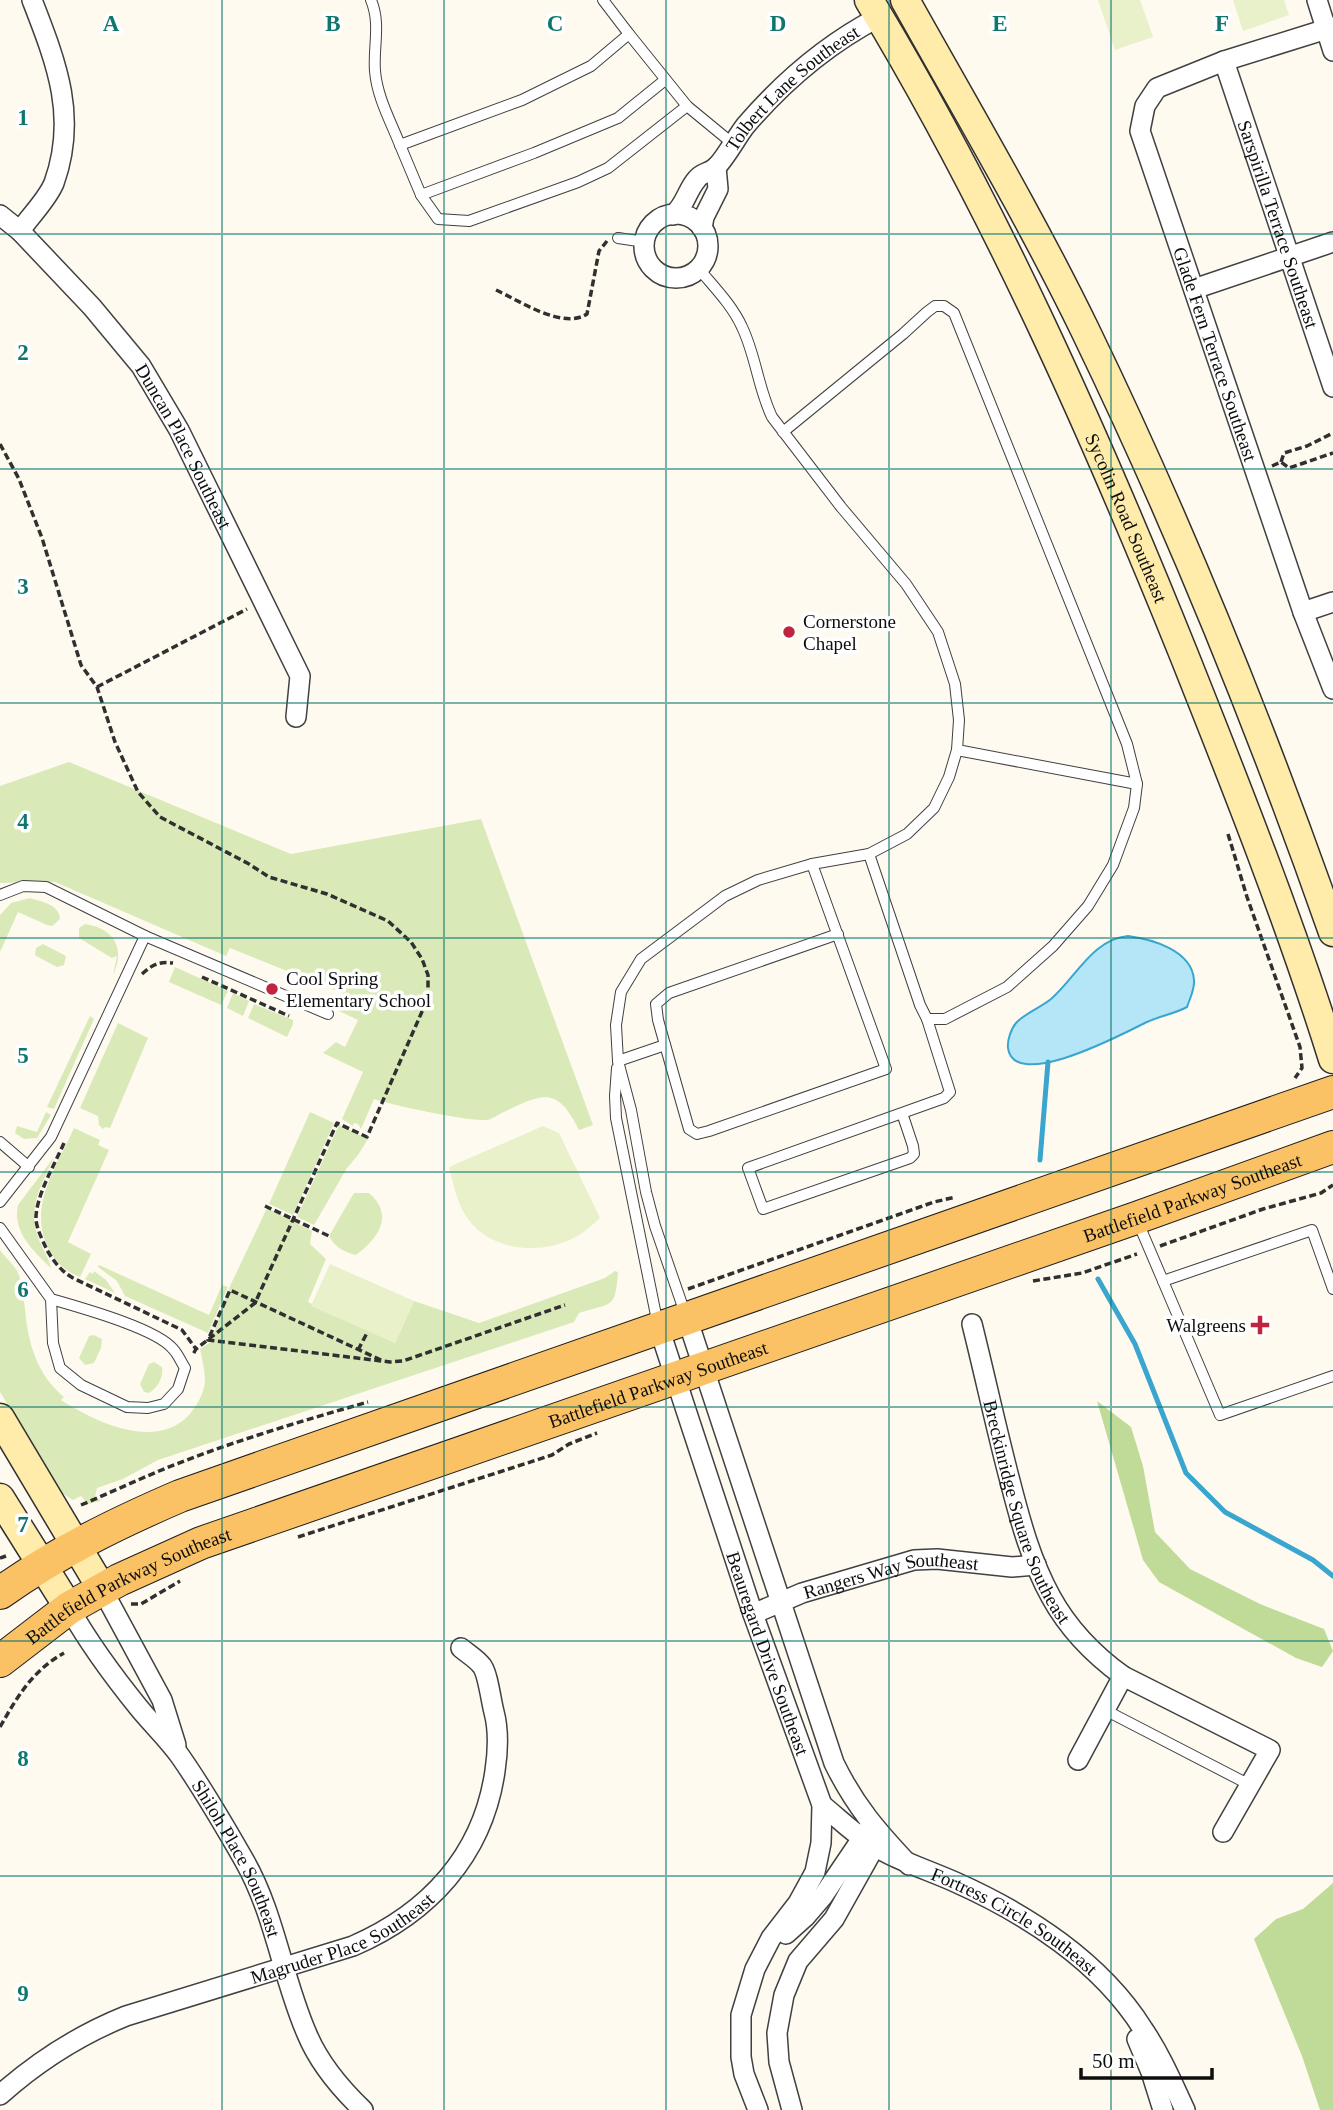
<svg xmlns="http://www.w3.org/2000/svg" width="1333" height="2110" font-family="'Times New Roman',serif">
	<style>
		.green { fill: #d9eab8 }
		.forest { fill: #bfdb97 }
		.pitch { fill: #e9f1ca }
		.water { fill: #b4e6f7; stroke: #3aa6cf; stroke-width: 2 }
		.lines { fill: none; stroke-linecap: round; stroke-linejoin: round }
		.stream { stroke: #3aa6cf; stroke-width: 5 }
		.lane-casing { stroke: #414141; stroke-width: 12 }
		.street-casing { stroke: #414141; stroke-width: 22 }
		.secondary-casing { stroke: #303030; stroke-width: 31 }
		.primary-casing { stroke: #1f1f1f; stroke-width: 34 }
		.path { stroke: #303030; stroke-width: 3.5; stroke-dasharray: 7 3.5; stroke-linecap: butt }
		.lane { stroke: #fff; stroke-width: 10 }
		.street { stroke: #fff; stroke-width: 19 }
		.secondary { stroke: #ffebaa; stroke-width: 28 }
		.primary { stroke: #fac265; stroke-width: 32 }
		.grid { fill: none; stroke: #0f766e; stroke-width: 2; stroke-opacity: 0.55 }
		.poi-dot { fill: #c02440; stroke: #fff; stroke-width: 2.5 }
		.labels { text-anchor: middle; stroke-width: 7; stroke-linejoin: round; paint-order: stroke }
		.street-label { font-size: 19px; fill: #0e0e0e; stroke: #fff }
		.poi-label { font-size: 19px; fill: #0e0e0e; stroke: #fff; text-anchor: start }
		.grid-label { font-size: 23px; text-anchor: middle; font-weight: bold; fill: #0f766e; stroke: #fff; stroke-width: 7; stroke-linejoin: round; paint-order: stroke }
	</style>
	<rect width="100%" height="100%" fill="#fffaef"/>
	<g class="green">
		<path d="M69 762 291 854 481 819 593 1125 579 1130C558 1088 545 1092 506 1111 500 1113 493 1119 487 1120 472 1122 390 1105 374 1099L361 1129 358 1124 354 1123 353 1126 342 1119 363 1072 323 1053 336 1042 345 1047 358 1020 339 1011 347 995 230 948 226 956 55 882 0 883V786Z"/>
		<path d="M30 898C42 902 59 904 60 919L52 926 47 925 18 912 0 952V915L11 903Z"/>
		<path d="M85 924C114 928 126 949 113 975L117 956 112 958 79 938V928Z"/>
		<polygon points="43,944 66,956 64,965 57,967 38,957 35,955 36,948"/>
		<polygon points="175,967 228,991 221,1005 169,982"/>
		<polygon points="233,993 249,1001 243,1016 227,1008"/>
		<polygon points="254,1004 293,1020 293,1024 287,1037 248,1018"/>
		<polygon points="90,1016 94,1019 54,1109 47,1107"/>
		<polygon points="118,1023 148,1038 110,1128 105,1127 103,1129 99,1125 98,1116 80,1108"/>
		<polygon points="46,1112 51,1115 37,1138 24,1139 15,1133 17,1126 37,1132"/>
		<polygon points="310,1112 334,1123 293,1215 269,1204"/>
		<polygon points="339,1125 368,1139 358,1155 347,1168 314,1225 297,1217"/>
		<path d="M74 1128 100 1140 98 1145 109 1150 68 1242 91 1254 80 1277C67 1272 59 1265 51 1253 25 1209 56 1169 74 1128Z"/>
		<path d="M54 1157C42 1184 27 1207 38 1237 41 1247 49 1258 51 1268 33 1251 12 1231 18 1205Z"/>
		<path d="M354 1193H369C395 1216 378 1238 356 1255 343 1252 335 1247 329 1236Z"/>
		<path d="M267 1208 312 1231 310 1244 326 1259 308 1302 395 1343 414 1301 479 1323 605 1278 615 1271 618 1272C615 1310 613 1302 579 1313L574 1322 158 1460 123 1479 97 1488 95 1497 101 1501 88 1504 81 1496 73 1500 62 1493 0 1392V1250C5 1257 13 1264 17 1271 23 1282 23 1297 25 1309 28 1343 37 1375 64 1397L61 1400C95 1422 156 1451 189 1415 197 1405 204 1394 205 1381 205 1371 202 1359 200 1349L211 1342 230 1286Z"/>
		<polygon points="99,1265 209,1315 222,1285 228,1287 208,1333 125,1296 117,1281 98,1267"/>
		<polygon points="94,1271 106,1280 115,1293 85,1279 90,1272 93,1274"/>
		<polygon points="94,1335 102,1339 101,1348 94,1363 85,1365 79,1358 89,1336"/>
		<path d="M154 1362 162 1367C164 1376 158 1388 149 1393L144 1392 140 1384 149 1364Z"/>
	</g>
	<g class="forest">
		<polygon points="1097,1401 1131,1427 1143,1466 1155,1532 1190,1569 1260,1604 1324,1629 1333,1651 1322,1667 1296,1658 1159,1582 1143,1560"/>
		<polygon points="1333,1883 1333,2110 1320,2110 1302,2056 1254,1939 1276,1919 1303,1909"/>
	</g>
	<g class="pitch">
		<polygon points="1098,0 1140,0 1153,37 1115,50"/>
		<polygon points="1233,0 1284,0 1289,15 1243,31"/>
		<path d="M543 1126 559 1133 600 1218C592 1225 584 1233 574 1238 538 1256 486 1251 464 1213 456 1199 453 1182 449 1167Z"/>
		<polygon points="330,1264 414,1301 395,1343 311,1306"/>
	</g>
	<path class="water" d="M1128 936C1151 939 1192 950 1194 980 1195 989 1190 998 1187 1007 1174 1014 1160 1016 1147 1022 1126 1032 1014 1093 1008 1048 1007 1041 1011 1029 1016 1023 1025 1013 1040 1008 1051 999 1076 977 1093 939 1128 936Z"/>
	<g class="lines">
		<g class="stream">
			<polyline points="1040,1160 1048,1062"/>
			<polyline points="1098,1279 1135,1344 1186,1473 1225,1512 1313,1560 1333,1576"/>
		</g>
		<defs>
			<g id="lane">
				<path d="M371 0C381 24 373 47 375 71 377 97 391 122 400 145"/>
				<polyline points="603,0 629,34"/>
				<polyline points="665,80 618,118 534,153 421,195 400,145 522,100 591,66 629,34 687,106 732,143"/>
				<polyline points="421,195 438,219 469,221 578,182 608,168 687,106"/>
				<polyline points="618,238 645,242"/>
				<polyline points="783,432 903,334 927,312 935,306 944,306 954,313 1127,744 1137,784 1134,808 1113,865 1088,906 1053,946 1007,987 945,1019 927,1019 920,1005 869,854"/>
				<polyline points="957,750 1137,784"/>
				<polyline points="812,864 886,1069 709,1131 697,1134 689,1129 658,1020 656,1004 669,993 838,934"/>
				<polyline points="0,895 23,886 46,887 145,936 51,1137 0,1202"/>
				<polyline points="145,936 328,1014"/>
				<polyline points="618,1061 665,1045"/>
				<polyline points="617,1068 615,1096 616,1118 658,1325"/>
				<polyline points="902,1113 913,1146 914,1154 910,1158 763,1209 748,1168 944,1098 950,1092 927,1019"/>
				<polyline points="0,1142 29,1167"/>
				<polyline points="1137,1220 1163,1281 1312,1230 1333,1289"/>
				<path d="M0 1228 51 1299 53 1343 60 1368 81 1385 127 1407 148 1408 164 1404 178 1389 185 1368C181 1362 178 1354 173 1349 156 1328 78 1307 51 1299"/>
				<polyline points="1163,1281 1220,1415 1333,1376"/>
				<path d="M685 1313 655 1226 646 1192 631 1110 618 1061 616 1025 621 992 641 959 725 896 758 880 812 864 869 854 907 834 934 808 949 777 957 750 959 720 955 684 938 632 906 584 841 507 772 417C758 388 756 356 742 327 732 305 714 287 699 269"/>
				<polyline points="1105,1710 1250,1785"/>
			</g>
			<g id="street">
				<polyline points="1317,0 1333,51"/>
				<path id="s1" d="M1333 27 1224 61 1157 88 1145 106 1140 131 1303 612 1333 689"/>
				<path id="s2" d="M1224 61 1333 387"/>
				<circle cx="676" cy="246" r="32"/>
				<path id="s3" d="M0 215 20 231 92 307 141 366 179 430 300 676 296 717"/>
				<path id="s4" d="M673 215C685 206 687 190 697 179 701 173 709 173 715 168 724 161 737 136 746 125 783 82 829 43 879 17"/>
				<polyline points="702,228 704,217 718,189 716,167"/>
				<path d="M20 231C30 216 47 200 54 183 78 116 56 62 32 0"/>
				<polyline points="1194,289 1333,242"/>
				<polyline points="1303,612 1333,602"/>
				<path d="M687 1318 834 1763C855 1806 877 1831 909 1865"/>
				<path id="s5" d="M972 1324C985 1376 996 1428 1010 1481 1020 1520 1031 1561 1051 1597 1068 1628 1094 1655 1123 1676L1270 1750 1223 1832"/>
				<path id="s6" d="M659 1328 753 1614 822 1805 821 1843 815 1872 798 1903 771 1938 755 1969 741 2015V2057L744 2074 758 2110"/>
				<polyline points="102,1589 162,1700 176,1745"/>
				<path id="s7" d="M69 1608C89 1643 113 1676 139 1708 152 1724 168 1739 180 1756 203 1789 224 1825 244 1860 275 1914 282 1977 307 2034 319 2063 340 2088 363 2110"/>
				<path id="s8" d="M753 1614 802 1593 914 1560 937 1559 1012 1567 1036 1565"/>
				<polyline points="1078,1760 1123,1676"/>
				<path id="s9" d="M822 1805C837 1817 852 1832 868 1842 895 1860 926 1869 955 1882 1027 1914 1101 1962 1143 2029 1160 2054 1172 2082 1185 2110"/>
				<polyline points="786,1934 805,1917 823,1896 869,1828"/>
				<polyline points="1137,2039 1151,2072 1163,2110"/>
				<path id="s10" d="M0 2095C38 2061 79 2035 126 2016L353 1946C429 1913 483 1855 495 1771 498 1751 499 1731 494 1712 491 1701 488 1674 482 1666 477 1659 468 1654 461 1648"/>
				<polyline points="792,2110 779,2062 777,2033 784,1995 798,1961 834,1919 880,1837"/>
			</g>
			<g id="secondary">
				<path id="s11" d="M869 0C995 209 1093 429 1184 655 1237 788 1290 922 1333 1059"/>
				<path d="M905 0C966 109 1030 217 1085 330 1180 526 1261 727 1333 932"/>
				<polyline points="0,1418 102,1589"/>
				<polyline points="0,1498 69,1608"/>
			</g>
			<g id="primary">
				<path d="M0 1593C58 1552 115 1524 180 1496L1333 1092"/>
				<path id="s12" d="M0 1661 69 1608 119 1580 201 1543 1136 1218 1333 1147"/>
			</g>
		</defs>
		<use href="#lane" class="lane-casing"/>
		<use href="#street" class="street-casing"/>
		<use href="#secondary" class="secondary-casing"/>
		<use href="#primary" class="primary-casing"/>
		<g class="path">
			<path d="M496 290C520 301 563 330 587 314L599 251 607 241"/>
			<polyline points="0,444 19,479 42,538 81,665 97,687 115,742 138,792 160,817 249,864 269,877 327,894 388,921 411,942 422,959 428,975 428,994 424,1007 367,1137 337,1123 255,1303 196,1349 192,1356"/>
			<polyline points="1281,462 1284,453 1307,446 1333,433"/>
			<polyline points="1272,466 1281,462 1289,468 1333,453"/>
			<polyline points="97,687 247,609"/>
			<polyline points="1228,834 1247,897 1300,1047 1302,1068 1295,1078"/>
			<path d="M142 974C152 965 159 961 173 963"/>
			<polyline points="202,977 289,1016"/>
			<path d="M64 1143C55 1164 35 1197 36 1220 37 1230 43 1241 47 1250 54 1262 61 1271 73 1278L182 1330 196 1349"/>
			<polyline points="265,1206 329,1236"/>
			<polyline points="1160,1246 1263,1209 1321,1193 1333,1185"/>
			<polyline points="1033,1281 1082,1273 1137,1254"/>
			<polyline points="688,1289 934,1202 956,1197"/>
			<polyline points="358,1350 367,1333"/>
			<polyline points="381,1360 230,1290 208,1340 390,1362 403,1361 565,1305"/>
			<path d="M81 1505C107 1494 133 1482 159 1471 227 1443 298 1422 368 1402"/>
			<polyline points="298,1537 552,1455 569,1444 597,1433"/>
			<polyline points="0,1558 6,1556"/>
			<polyline points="131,1604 141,1604 180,1581"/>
			<path d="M0 1727C17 1697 33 1670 64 1653"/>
		</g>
		<use href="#lane" class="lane"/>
		<use href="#street" class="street"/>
		<use href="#secondary" class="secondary"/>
		<use href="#primary" class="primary"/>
	</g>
	<path class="grid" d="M222 0V2110M444 0V2110M666 0V2110M889 0V2110M1111 0V2110M0 234H1333M0 469H1333M0 703H1333M0 938H1333M0 1172H1333M0 1407H1333M0 1641H1333M0 1876H1333"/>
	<g class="poi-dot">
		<circle cx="789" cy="632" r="7"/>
		<circle cx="272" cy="989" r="7"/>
		<path d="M1256.5 1314.5h7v7h7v7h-7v7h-7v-7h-7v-7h7z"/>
	</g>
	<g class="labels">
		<g class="street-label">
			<text dy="7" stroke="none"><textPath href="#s4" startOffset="177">Tolbert Lane Southeast</textPath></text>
			<text dy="7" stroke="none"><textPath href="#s2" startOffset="172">Sarspirilla Terrace Southeast</textPath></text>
			<text dy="7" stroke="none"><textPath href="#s1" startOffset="469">Glade Fern Terrace Southeast</textPath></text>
			<text dy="7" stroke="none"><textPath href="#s3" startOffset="298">Duncan Place Southeast</textPath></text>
			<text dy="7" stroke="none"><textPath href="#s11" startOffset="579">Sycolin Road Southeast</textPath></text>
			<text dy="7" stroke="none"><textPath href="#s12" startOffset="1284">Battlefield Parkway Southeast</textPath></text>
			<text dy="7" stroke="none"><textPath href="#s12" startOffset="718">Battlefield Parkway Southeast</textPath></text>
			<text dy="7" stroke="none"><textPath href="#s5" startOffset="196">Breckinridge Square Southeast</textPath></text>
			<text dy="7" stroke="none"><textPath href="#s8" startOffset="145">Rangers Way Southeast</textPath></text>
			<text dy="7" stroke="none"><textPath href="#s12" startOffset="150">Battlefield Parkway Southeast</textPath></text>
			<text dy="7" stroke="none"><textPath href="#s6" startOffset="343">Beauregard Drive Southeast</textPath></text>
			<text dy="7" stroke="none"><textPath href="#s7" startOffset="303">Shiloh Place Southeast</textPath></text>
			<text dy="7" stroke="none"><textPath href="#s9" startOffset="226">Fortress Circle Southeast</textPath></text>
			<text dy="7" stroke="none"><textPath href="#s10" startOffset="380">Magruder Place Southeast</textPath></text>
		</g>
		<g class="poi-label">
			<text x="803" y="628">Cornerstone<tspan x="803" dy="22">Chapel</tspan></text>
			<text x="286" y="985">Cool Spring<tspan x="286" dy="22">Elementary School</tspan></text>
			<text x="1246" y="1332" text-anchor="end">Walgreens</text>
		</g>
	</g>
	<g class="grid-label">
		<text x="111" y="31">A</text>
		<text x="333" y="31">B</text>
		<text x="555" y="31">C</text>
		<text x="778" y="31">D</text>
		<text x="1000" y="31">E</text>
		<text x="1222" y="31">F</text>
		<text x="23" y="125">1</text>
		<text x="23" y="360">2</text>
		<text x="23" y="594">3</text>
		<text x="23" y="829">4</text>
		<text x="23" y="1063">5</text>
		<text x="23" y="1297">6</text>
		<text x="23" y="1532">7</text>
		<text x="23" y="1766">8</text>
		<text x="23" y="2001">9</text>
	</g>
	<path d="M1081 2068v10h131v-10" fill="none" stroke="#0e0e0e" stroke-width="3.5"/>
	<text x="1092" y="2068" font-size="21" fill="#0e0e0e" stroke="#ffffff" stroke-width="5" paint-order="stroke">50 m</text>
</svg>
